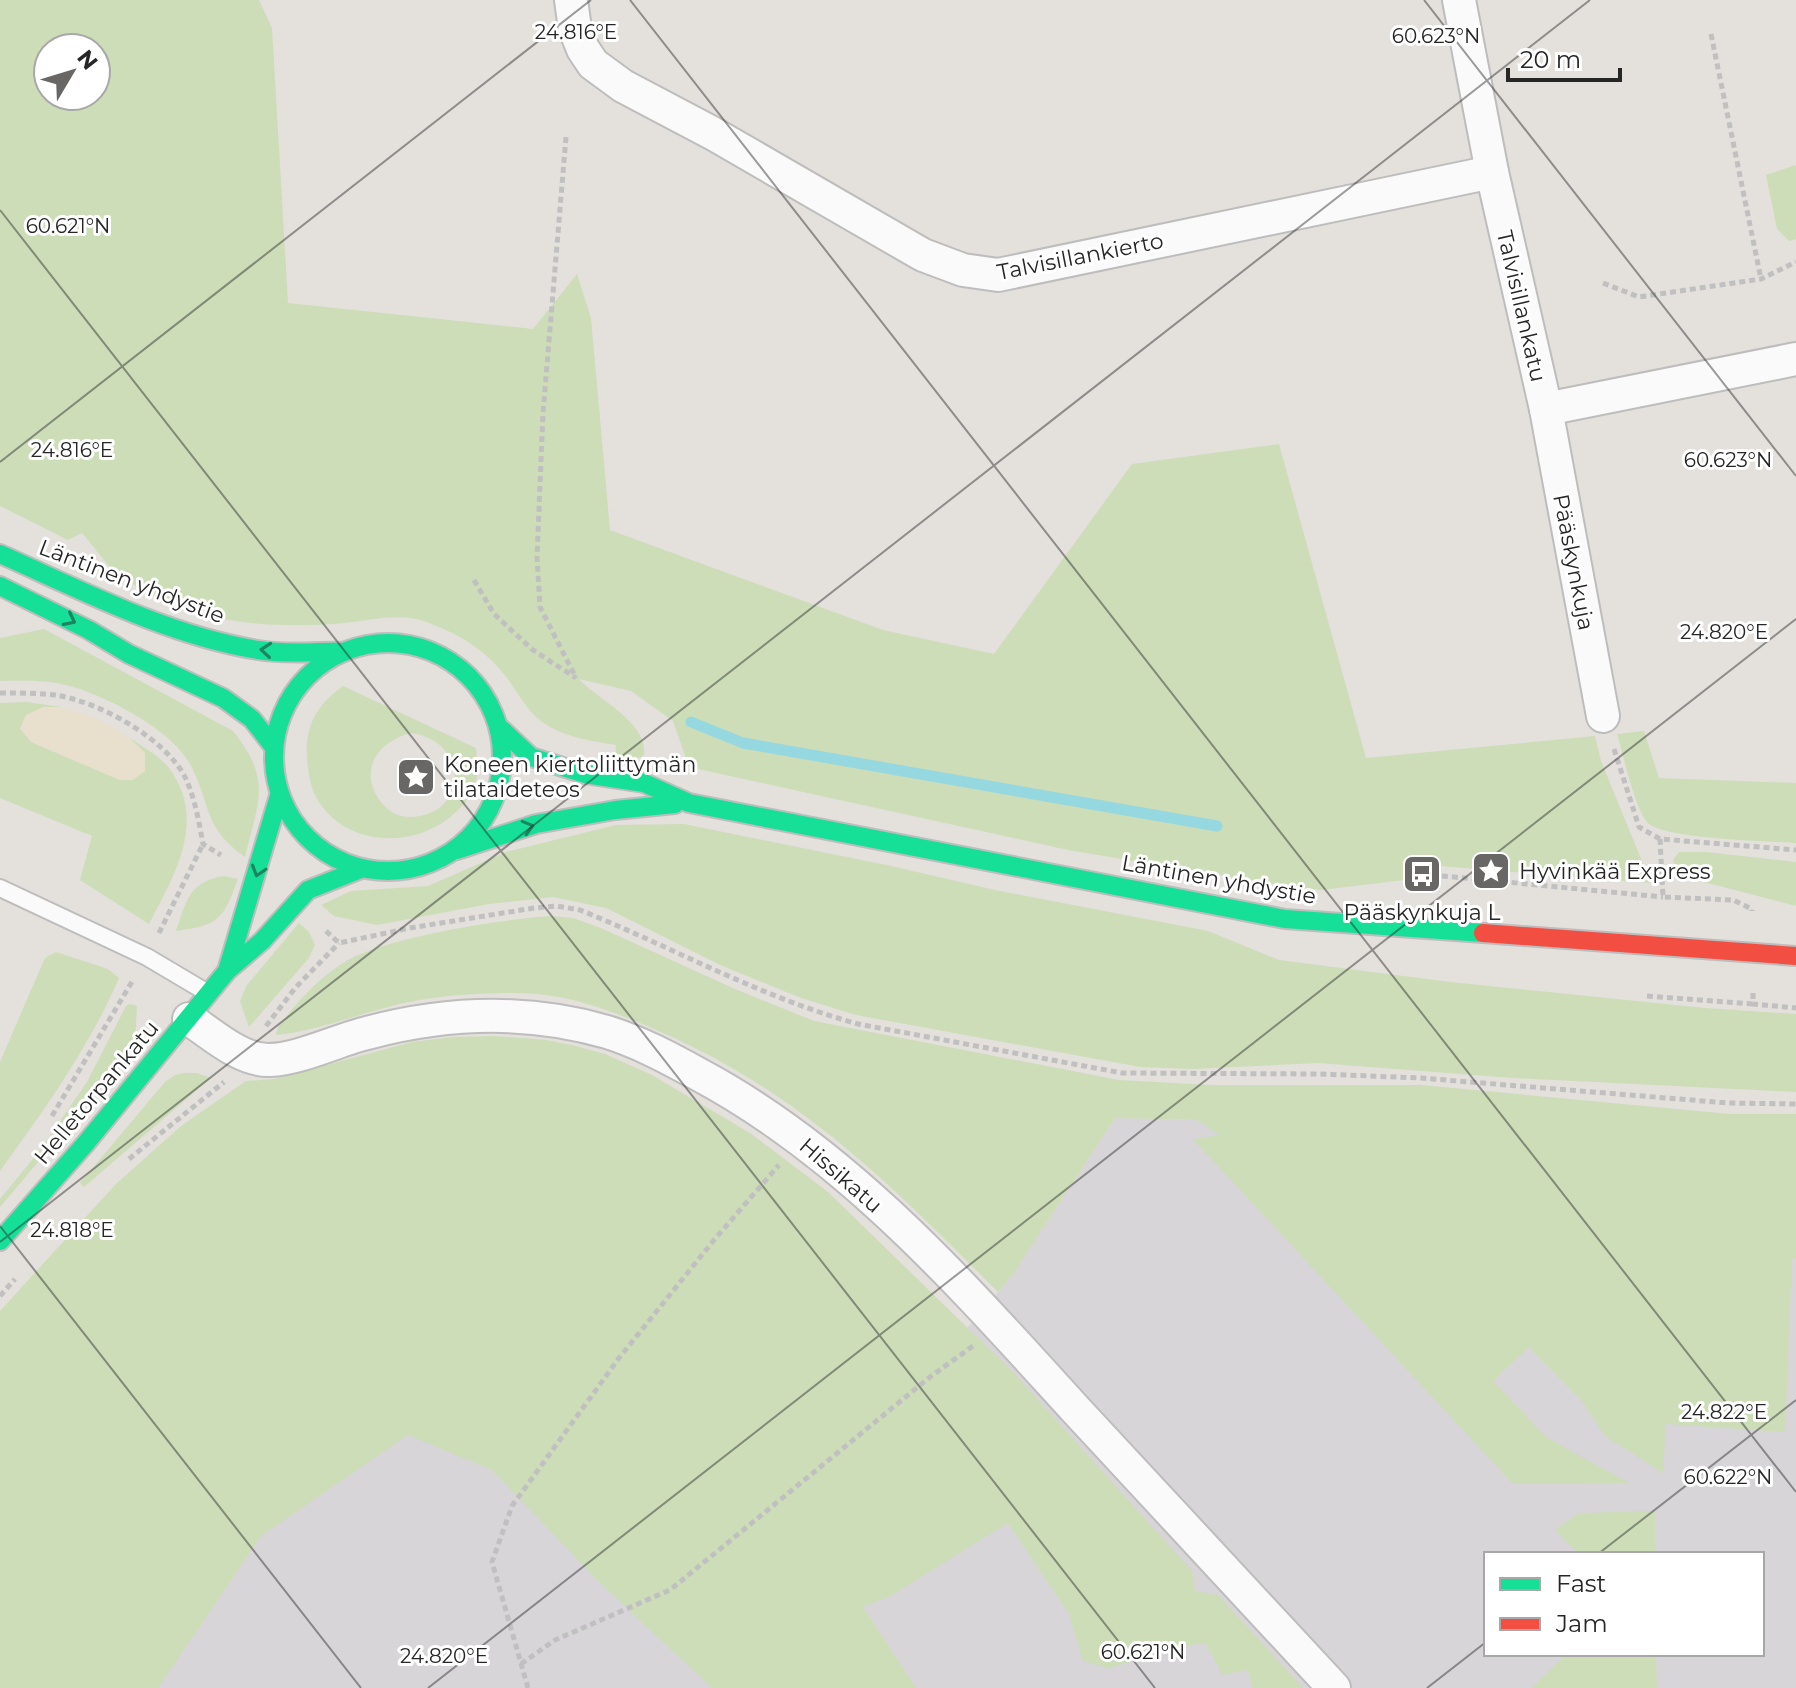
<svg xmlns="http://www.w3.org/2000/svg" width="1796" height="1688" font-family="Montserrat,sans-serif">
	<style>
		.industrial { fill: #d7d5d8; fill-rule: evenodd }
		.green { fill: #ccddb8; fill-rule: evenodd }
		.sand { fill: #e8dfcc }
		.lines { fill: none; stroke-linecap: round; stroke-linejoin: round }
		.stream { stroke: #96d8e0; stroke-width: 11 }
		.lane-casing { stroke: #bebdbd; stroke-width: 20 }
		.street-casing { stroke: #bebdbd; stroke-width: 36 }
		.fast-casing { stroke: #bebdbd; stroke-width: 22 }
		.jam-casing { stroke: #bebdbd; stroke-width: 22 }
		.path { stroke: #c1c0c0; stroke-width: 5; stroke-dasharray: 6 4; stroke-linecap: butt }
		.lane { stroke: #fbfafa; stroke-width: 16 }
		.street { stroke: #fbfafa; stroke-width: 32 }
		.fast { stroke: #16e098; stroke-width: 18 }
		.jam { stroke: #f24e42; stroke-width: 18 }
		.oneway { stroke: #1e835f }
		.ticks { fill: none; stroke: #262626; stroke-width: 2; stroke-opacity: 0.45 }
		.labels { text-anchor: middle; stroke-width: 6; stroke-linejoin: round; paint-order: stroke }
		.street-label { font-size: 22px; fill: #262626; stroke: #fff }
		.poi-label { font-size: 22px; fill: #262626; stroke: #fff; text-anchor: start }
		.ticks-label { font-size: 20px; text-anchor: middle; fill: #262626; stroke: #fff; stroke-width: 6; stroke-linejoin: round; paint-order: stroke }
	</style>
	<rect width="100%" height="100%" fill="#e4e0dc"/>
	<path class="industrial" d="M1115 1118 1197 1120 1796 1155V1688H0V1442L943 1356 1012 1276ZM1486 1554H1762V1654H1486Z"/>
	<g class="green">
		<path d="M0 0H259L272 28 288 303 533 329 577 274 591 318 610 530 883 630 994 654 1132 464 1279 444 1366 758 1595 736 1601 761 1651 883 1416 864 1412 879 1321 890 1246 880 1068 850 689 767 673 721 631 691 579 679C598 700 648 722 644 755L635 760 615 758 616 745C591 741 562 737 541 721 527 710 518 693 507 678 487 651 461 635 429 623 402 612 374 620 345 623 266 630 178 623 114 570 102 560 93 545 82 533L68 540 0 506ZM48 48H96V96H48Z"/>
		<polygon points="1796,165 1796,239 1789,241 1777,229 1766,175"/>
		<path d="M44 629 233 731C273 781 258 801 245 857 202 826 212 806 190 764 171 728 95 689 56 683 38 680 18 681 0 681V638Z"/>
		<path d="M343 686 476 748C477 761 479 773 475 785 470 799 460 809 449 818 407 851 340 844 315 795 310 785 308 769 307 758 305 725 317 705 343 686ZM411 733C468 740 470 813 412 817 399 818 388 811 381 802 357 771 378 741 411 733Z"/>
		<path d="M27 702 61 707H43L31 742 120 780 145 753 129 737C141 746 160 756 169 768 208 821 174 875 149 924L80 880 92 836 0 798V703Z"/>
		<path d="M1644 731 1659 778 1796 783V843C1768 841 1664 839 1648 823 1635 810 1623 753 1617 734Z"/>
		<polygon points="684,824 891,866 995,890 1208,931 1279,960 1450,982 1705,1008 1796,1014 1796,1092 1513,1078 1318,1063 1193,1069 1140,1067 856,1015 801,998 720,965 606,908 553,897 489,904 377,925 334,916 321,905 351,891 428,886 506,852 616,825"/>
		<polygon points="1679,852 1706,852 1796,862 1796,906 1677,875 1673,860"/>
		<path d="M224 876 238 879C223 919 220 925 176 931 187 901 188 882 224 876Z"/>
		<path d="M551 916 573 918 601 928 735 989 814 1021 1119 1080 1210 1085H1421L1730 1114H1796V1258L1792 1259 1785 1432 1666 1424 1663 1473 1605 1436 1582 1401 1529 1347 1493 1381 1546 1437 1629 1483 1513 1484 1193 1139 1219 1135 1197 1120 1115 1118 1012 1276 998 1292C889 1183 799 1091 654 1029 610 1010 563 992 514 993 473 993 428 996 388 1007 350 1017 315 1031 276 1035L278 1027C297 1002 320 976 348 960 389 937 502 919 551 916Z"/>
		<polygon points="299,923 309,932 315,945 309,958 249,1027 240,1001 247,985"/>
		<path d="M56 952 108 969 119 978C89 1048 44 1110 0 1171V1062L45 958Z"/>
		<polygon points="130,1004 137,1006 135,1042 131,1052 0,1207 0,1199 41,1149 87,1082 126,1006"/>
		<polygon points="493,1036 547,1040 576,1046 605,1054 652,1075 750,1133 828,1192 1011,1370 1192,1571 1195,1591 1218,1595 1303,1688 1253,1688 1248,1670 1223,1675 1205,1643 1191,1645 1109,1668 1083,1661 1069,1614 1008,1523 889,1597 863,1607 916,1688 712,1688 599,1582 492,1470 408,1435 261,1536 158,1688 0,1688 0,1311 116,1184 181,1126 246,1081 274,1079 412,1042 453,1037"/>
		<polygon points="185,1073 197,1073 211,1078 84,1187 80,1183 165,1082 175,1075"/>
		<polygon points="1655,1511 1655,1554 1578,1554 1555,1530 1579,1513"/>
		<polygon points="1566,1654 1656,1654 1657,1688 1532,1688"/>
	</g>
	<path class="sand" d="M43 707C80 706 120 727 145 753V771L133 780H120L31 742 20 729 26 715Z"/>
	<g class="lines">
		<polyline class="stream" points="691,722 743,743 1217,826"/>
		<defs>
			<polyline id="lane" points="0,888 147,957 206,992"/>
			<g id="street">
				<polyline points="571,0 575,29 583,49 593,64 623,86 712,133 923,255 963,270 998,275 1492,172"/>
				<polyline points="1459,0 1492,172 1546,409 1603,716"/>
				<polyline points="1546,409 1796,359"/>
				<path d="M189 1019C212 1034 241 1061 270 1060 300 1059 338 1040 367 1033 446 1012 528 1009 607 1032 639 1042 669 1058 698 1074 848 1154 963 1286 1076 1410 1162 1502 1248 1595 1334 1688"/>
			</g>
			<g id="fast">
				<path d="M0 554C83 591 167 635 258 650 286 655 316 651 344 652"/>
				<polyline points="0,586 89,630 129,654 223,698 252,719 273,746"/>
				<circle cx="388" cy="757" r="114"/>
				<polyline points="499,727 531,757 585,774 644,783 689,803 1285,919 1483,933"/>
				<polyline points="457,850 536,824 615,810 675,804"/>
				<polyline points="227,971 279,796"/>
				<polyline points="0,1241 86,1143 227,971 262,941 308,890 361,869"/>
			</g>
			<polyline id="jam" points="1483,933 1796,956"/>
		</defs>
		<use href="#lane" class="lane-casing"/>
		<use href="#street" class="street-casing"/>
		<use href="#fast" class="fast-casing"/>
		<use href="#jam" class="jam-casing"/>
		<g class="path">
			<polyline points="1711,34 1761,279"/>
			<polyline points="566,137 543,413 537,557 540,607 576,678"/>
			<polyline points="1603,283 1639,297 1761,279 1796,262"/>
			<polyline points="474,580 494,614 533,650 576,678"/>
			<path d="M0 693C18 693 37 693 55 695 98 701 167 739 186 779 195 799 199 822 203 844L221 855"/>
			<polyline points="1614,749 1639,827 1660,839 1796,850"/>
			<polyline points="1660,839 1663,897 1733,900 1752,909 1752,911"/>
			<polyline points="1422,874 1663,897"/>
			<path d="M326 931 339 943 410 928 534 908 557 906 580 910C674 948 760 997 858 1024L1122 1073 1320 1074 1421 1078 1728 1103 1796 1104"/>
			<polyline points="159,933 203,844"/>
			<polyline points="1753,993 1753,1004 1796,1008"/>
			<polyline points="1647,996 1753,1004"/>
			<polyline points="266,1026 296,987 339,943"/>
			<polyline points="52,1116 133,980"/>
			<polyline points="129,1159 224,1082"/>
			<polyline points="0,1296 15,1279"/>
			<polyline points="521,1664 555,1640 670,1590 930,1377 973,1346"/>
			<polyline points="528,1688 492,1562 512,1506 619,1358 714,1240 779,1165"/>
		</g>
		<use href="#lane" class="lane"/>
		<use href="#street" class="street"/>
		<use href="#fast" class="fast"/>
		<use href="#jam" class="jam"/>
	</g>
	<defs><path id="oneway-chevron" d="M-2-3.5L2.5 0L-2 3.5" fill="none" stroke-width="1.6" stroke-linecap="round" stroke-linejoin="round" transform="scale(2)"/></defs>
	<g class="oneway">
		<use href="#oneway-chevron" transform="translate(70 620) rotate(27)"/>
		<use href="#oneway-chevron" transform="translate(266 650) rotate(-175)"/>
		<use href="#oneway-chevron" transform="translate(528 827) rotate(-16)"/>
		<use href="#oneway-chevron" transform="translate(258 871) rotate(107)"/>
	</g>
	<path class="ticks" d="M630 0 1796 1492M1424 0 1796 476M0 210 1155 1688M0 462 591 0M0 1226 361 1688M0 1242 1590 0M1598 1554 1796 1400M428 1688 1796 619M1427 1688 1486 1642"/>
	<defs>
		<symbol id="sight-square" viewBox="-11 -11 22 22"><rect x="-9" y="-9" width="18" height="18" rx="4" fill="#686766" stroke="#fff"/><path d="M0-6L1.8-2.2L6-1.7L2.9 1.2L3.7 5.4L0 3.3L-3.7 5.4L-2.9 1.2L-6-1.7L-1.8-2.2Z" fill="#fff"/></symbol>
		<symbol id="bus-square" viewBox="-11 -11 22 22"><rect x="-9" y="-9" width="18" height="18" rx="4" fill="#686766" stroke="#fff"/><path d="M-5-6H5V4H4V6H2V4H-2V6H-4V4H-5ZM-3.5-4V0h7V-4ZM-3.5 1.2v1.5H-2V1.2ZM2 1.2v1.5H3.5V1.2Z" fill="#fff"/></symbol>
	</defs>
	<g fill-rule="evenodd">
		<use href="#sight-square" x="394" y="755" width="44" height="44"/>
		<use href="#sight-square" x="1469" y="849" width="44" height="44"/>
		<use href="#bus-square" x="1400" y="852" width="44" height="44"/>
	</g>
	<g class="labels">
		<g class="street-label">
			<text transform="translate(1080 256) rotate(-11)" y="8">Talvisillankierto</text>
			<text transform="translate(1522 306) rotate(77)" y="8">Talvisillankatu</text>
			<text transform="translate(1574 562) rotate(79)" y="8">Pääskynkuja</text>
			<text transform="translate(132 581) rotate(21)" y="8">Läntinen yhdystie</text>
			<text transform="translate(1219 879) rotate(10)" y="8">Läntinen yhdystie</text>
			<text transform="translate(96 1092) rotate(-50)" y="8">Helletorpankatu</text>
			<text transform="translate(841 1175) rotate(41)" y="8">Hissikatu</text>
		</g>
		<g class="poi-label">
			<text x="444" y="772">Koneen kiertoliittymän<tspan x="444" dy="25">tilataideteos</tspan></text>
			<text x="1519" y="879">Hyvinkää Express</text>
			<text x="1422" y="920" text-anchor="middle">Pääskynkuja L</text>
		</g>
	</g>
	<g class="ticks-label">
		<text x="576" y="39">24.816°E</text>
		<text x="1436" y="43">60.623°N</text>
		<text x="68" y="233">60.621°N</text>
		<text x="72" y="457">24.816°E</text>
		<text x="1728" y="467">60.623°N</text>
		<text x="1724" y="639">24.820°E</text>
		<text x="72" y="1237">24.818°E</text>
		<text x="1724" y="1419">24.822°E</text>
		<text x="1728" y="1484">60.622°N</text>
		<text x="1143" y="1659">60.621°N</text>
		<text x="444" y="1663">24.820°E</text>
	</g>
	<rect x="1484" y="1552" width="280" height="104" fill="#ffffff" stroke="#a8a8a8" stroke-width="2"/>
	<rect x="1500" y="1578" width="40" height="12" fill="#16e098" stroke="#a8a8a8" stroke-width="2"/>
	<text x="1556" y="1592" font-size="24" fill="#262626">Fast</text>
	<rect x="1500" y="1618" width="40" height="12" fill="#f24e42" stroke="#a8a8a8" stroke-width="2"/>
	<text x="1556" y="1632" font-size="24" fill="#262626">Jam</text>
	<g transform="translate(72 72) rotate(52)"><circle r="38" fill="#ffffff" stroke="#a8a8a8" stroke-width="2"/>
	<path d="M0-6L14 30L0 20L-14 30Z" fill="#686766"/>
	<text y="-12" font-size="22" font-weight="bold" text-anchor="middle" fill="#262626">N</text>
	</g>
	<path d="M1508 68v12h112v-12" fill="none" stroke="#262626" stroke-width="4"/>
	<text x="1520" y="68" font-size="24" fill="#262626" stroke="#ffffff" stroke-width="6" paint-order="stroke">20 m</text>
</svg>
